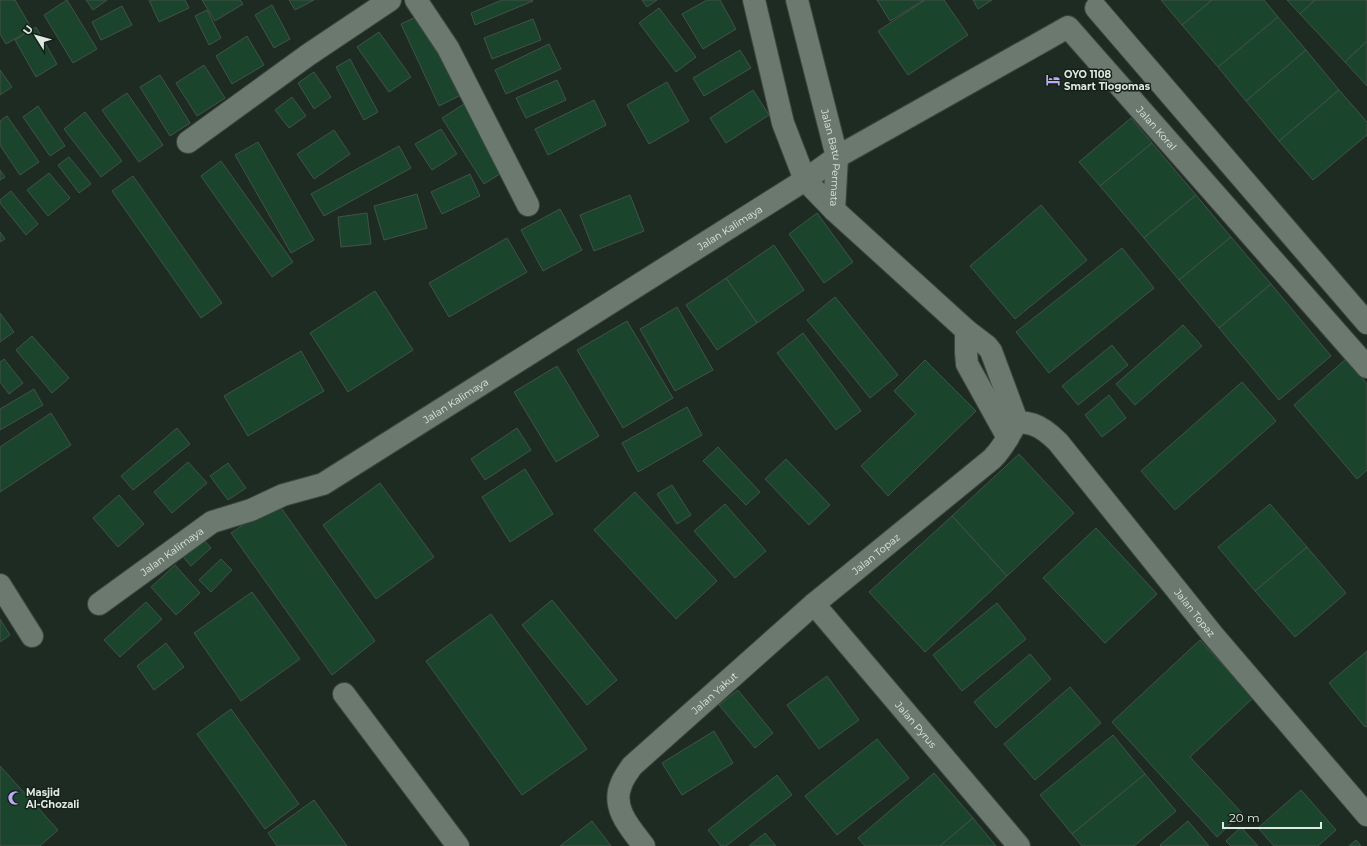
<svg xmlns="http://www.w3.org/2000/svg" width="1367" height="846" font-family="Montserrat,sans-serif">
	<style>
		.building { fill: #1b442d; stroke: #445149 }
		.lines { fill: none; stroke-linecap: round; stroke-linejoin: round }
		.minor-casing { stroke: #3c4640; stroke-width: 24 }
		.minor { stroke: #6b796f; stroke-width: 22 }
		.labels { text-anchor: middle; stroke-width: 3; stroke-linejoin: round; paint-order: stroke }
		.poi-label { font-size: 10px; font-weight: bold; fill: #e0e8e3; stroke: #152119; text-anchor: start }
		.street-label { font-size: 10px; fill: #e0e8e3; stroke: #152119 }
	</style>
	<rect width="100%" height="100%" fill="#1e2b23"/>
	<g class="building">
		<polygon points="0,0 15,0 32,29 6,44 0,34"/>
		<polygon points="67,0 97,49 73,63 44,15"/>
		<polygon points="86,0 107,0 93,10"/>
		<polygon points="149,0 185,0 189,8 159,22"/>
		<polygon points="202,0 240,0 243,4 215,21"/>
		<polygon points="289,0 314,0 295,10"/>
		<polygon points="502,0 532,0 533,1 475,25 471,13"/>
		<polygon points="642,0 657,0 647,7"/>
		<polygon points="707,0 720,0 736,29 703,49 682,14"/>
		<polygon points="877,0 924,0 890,21"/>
		<polygon points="925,0 944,0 968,35 908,75 878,31"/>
		<polygon points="973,0 992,0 978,9"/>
		<polygon points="1161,0 1212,0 1182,25"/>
		<polygon points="1212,0 1264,0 1278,17 1218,67 1182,25"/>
		<polygon points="1287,0 1315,0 1300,14"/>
		<polygon points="1315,0 1367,0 1367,41 1345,62 1300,14"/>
		<polygon points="272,5 290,39 274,48 255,15"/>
		<polygon points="122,6 132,25 101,40 92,22"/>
		<polygon points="659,8 696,57 676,72 639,23"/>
		<polygon points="207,10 221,38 209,45 195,16"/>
		<polygon points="424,13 463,94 439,106 401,24"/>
		<polygon points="1278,17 1306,50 1246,101 1218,67"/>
		<polygon points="533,19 541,40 492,59 484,38"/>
		<polygon points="36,27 57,64 36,77 15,40"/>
		<polygon points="379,32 411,77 389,92 357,47"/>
		<polygon points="247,36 264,65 232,84 216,56"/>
		<polygon points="1367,41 1367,86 1345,62"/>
		<polygon points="549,44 561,69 506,94 495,70"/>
		<polygon points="740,50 751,68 704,96 693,78"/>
		<polygon points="1306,50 1339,90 1279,141 1246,101"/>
		<polygon points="350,59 378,112 364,120 336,67"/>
		<polygon points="204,65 225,98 197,116 176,83"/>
		<polygon points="0,70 12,87 0,95"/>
		<polygon points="314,72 331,97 314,109 298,83"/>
		<polygon points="160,75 190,123 170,136 140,87"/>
		<polygon points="557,80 566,100 526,118 516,98"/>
		<polygon points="667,82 689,121 649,144 627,105"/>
		<polygon points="753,90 769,115 726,143 710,118"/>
		<polygon points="1339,90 1367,122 1367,135 1313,180 1279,141"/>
		<polygon points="127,93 163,145 139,162 102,110"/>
		<polygon points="292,97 306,116 289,128 275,110"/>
		<polygon points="594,100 606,125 548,155 535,129"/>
		<polygon points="464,104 506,170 484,184 442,118"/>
		<polygon points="38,106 65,146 50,156 23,117"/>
		<polygon points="85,112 122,161 101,177 64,129"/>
		<polygon points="7,116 39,162 20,175 0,145 0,121"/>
		<polygon points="1131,118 1152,143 1100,186 1079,162"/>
		<polygon points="441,129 457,154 432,170 415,144"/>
		<polygon points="334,130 350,154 314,179 297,154"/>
		<polygon points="258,142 314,240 291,253 235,155"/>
		<polygon points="1152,143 1196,195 1144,238 1100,186"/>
		<polygon points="399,146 411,168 324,216 311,194"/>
		<polygon points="69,157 91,184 79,193 58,165"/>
		<polygon points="221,161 293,262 272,277 201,176"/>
		<polygon points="0,170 5,177 0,180"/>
		<polygon points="49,173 70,198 48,216 27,190"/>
		<polygon points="470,174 480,196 442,214 431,192"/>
		<polygon points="133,176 222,303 201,318 112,191"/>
		<polygon points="11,191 38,224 26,235 0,203 0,200"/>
		<polygon points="417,194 427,228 384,240 374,206"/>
		<polygon points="630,195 644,231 594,251 580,215"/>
		<polygon points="1196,195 1231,237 1179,280 1144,238"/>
		<polygon points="1041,205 1087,260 1015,319 970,266"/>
		<polygon points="560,209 582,250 543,271 521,230"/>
		<polygon points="367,213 371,244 341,247 338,217"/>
		<polygon points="817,213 853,262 824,283 789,234"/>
		<polygon points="0,232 5,239 0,242"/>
		<polygon points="1231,237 1271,284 1219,328 1179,280"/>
		<polygon points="507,238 527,272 449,317 429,283"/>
		<polygon points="774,245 804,290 757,323 726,278"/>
		<polygon points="1122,248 1154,288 1049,373 1016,332"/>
		<polygon points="726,278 757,323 717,350 686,305"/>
		<polygon points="1271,284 1331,356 1279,400 1219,328"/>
		<polygon points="375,291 413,350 348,392 310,333"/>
		<polygon points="835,297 898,375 870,398 807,320"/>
		<polygon points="677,307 713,370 675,391 640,329"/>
		<polygon points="0,313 14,332 0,342"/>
		<polygon points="627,321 673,398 623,428 577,350"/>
		<polygon points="1183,325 1202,346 1135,405 1116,384"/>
		<polygon points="803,333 861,411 836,430 777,353"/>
		<polygon points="32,336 69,378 52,393 16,350"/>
		<polygon points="1112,345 1128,365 1078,405 1062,386"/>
		<polygon points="301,351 324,391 248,436 224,396"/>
		<polygon points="4,359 23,383 9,394 0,382 0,362"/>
		<polygon points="1346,359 1367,384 1367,470 1357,479 1294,405"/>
		<polygon points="925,360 976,411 888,496 861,466 916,414 894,391"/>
		<polygon points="557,366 599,436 556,462 514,392"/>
		<polygon points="1242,382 1276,421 1175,510 1141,471"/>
		<polygon points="34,389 43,405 0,430 0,409"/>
		<polygon points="1109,395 1126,418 1102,437 1085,415"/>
		<polygon points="687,407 702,435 638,472 622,443"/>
		<polygon points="51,413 71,445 0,492 0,447"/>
		<polygon points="177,428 190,444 133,490 121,476"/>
		<polygon points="517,428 531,450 485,480 471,459"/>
		<polygon points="718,447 760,492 746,505 703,461"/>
		<polygon points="1019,454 1074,513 1007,576 952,516"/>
		<polygon points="786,459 830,505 809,525 765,479"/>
		<polygon points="188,462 207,483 172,513 154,492"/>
		<polygon points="228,463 246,488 228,500 210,476"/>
		<polygon points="525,469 553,514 510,542 482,497"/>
		<polygon points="380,483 434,557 376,599 323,525"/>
		<polygon points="672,485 691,515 677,524 657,494"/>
		<polygon points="635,492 717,581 676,619 594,530"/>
		<polygon points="119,495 144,524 118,547 93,518"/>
		<polygon points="277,502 375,641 332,675 231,533"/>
		<polygon points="725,504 766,551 735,578 694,531"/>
		<polygon points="1270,504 1307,547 1255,591 1218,547"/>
		<polygon points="952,516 1007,576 925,652 869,592"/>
		<polygon points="1096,528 1157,594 1105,643 1043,578"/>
		<polygon points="204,540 211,548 191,566 183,557"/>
		<polygon points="1307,547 1346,593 1295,637 1255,591"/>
		<polygon points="221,559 232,570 211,592 199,580"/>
		<polygon points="175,565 200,593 176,615 151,587"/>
		<polygon points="252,592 300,659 241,701 194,633"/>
		<polygon points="552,600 617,680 587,705 522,625"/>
		<polygon points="146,602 162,619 120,657 104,640"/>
		<polygon points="997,603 1026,639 962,691 933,655"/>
		<polygon points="491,614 587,749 522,795 426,661"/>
		<polygon points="0,619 10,635 0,642"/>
		<polygon points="1200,640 1253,698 1190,757 1242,813 1217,837 1112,722"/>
		<polygon points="166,643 184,667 154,690 137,666"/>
		<polygon points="1367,651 1367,726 1365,727 1329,683"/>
		<polygon points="1030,654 1051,679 996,728 974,702"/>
		<polygon points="827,676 859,720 819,749 787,705"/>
		<polygon points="1070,687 1101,723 1035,780 1004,744"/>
		<polygon points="738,690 773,733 755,748 719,705"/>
		<polygon points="231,709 299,804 265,829 197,734"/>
		<polygon points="714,731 733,763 682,795 662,763"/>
		<polygon points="1113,735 1145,774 1072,834 1040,795"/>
		<polygon points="877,739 909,778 837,835 805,796"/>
		<polygon points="0,766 58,830 40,846 0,846"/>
		<polygon points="934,773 973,818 940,846 865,846 858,838"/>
		<polygon points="1145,774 1176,811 1134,846 1082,846 1072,834"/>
		<polygon points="777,775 792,795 726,846 721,846 708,830"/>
		<polygon points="1301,790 1336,830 1318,846 1274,846 1258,828"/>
		<polygon points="314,800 347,846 277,846 268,833"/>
		<polygon points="973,818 996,846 940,846"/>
		<polygon points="592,821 611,846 560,846"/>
		<polygon points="1188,821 1209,846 1161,846 1160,845"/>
		<polygon points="1241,827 1258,846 1231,846 1226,841"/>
		<polygon points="765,833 776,846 749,846"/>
		<polygon points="1356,840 1361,846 1349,846"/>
	</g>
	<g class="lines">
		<defs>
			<g id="minor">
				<polyline points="416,0 448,48 528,205"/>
				<path id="s1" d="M797 0 837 157 834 210"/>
				<polyline points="1096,8 1367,323"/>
				<polyline points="188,142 308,55 390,0"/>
				<polyline points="966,330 966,352 967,364 1008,438"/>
				<path id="s2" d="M1003 424C1027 419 1040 424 1058 442L1213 635 1367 815"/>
				<polyline points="0,585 32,636"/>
				<path id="s3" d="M99 604 212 522 251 510 283 495 323 484 805 180 837 157 1068 27 1367 367"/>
				<path id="s4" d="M814 604 1019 846"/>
				<polyline points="344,694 458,846"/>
				<path id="s5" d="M644 846C631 829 611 808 621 785 623 778 628 772 632 766L814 604 992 459C1003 448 1010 435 1017 421L991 351 987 346 966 330 834 210 805 180 783 123 754 0"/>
			</g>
		</defs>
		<use href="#minor" class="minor-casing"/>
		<use href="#minor" class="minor"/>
	</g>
	<defs>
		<symbol id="hotel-bare" viewBox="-9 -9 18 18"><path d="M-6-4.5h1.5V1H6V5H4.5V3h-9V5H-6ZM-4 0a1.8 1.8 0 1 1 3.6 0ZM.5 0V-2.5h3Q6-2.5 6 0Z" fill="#bda9f5" stroke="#152119" stroke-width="2.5" paint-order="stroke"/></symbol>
		<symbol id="mosque-bare" viewBox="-9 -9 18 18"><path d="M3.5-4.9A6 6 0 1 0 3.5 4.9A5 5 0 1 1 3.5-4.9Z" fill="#bda9f5" stroke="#152119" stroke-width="2.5" paint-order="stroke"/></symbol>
	</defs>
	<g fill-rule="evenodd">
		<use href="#hotel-bare" x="1043" y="70" width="20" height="20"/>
		<use href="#mosque-bare" x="5" y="788" width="20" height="20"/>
	</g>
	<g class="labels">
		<g class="poi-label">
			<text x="1064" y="78">OYO 1108<tspan x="1064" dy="12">Smart Tlogomas</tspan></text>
			<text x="26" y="796">Masjid<tspan x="26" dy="12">Al-Ghozali</tspan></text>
		</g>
		<g class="street-label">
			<text dy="4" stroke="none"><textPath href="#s3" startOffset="1266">Jalan Koral</textPath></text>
			<text dy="4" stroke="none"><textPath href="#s1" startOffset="162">Jalan Batu Permata</textPath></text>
			<text dy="4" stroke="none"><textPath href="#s3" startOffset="738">Jalan Kalimaya</textPath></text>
			<text dy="4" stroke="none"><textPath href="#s3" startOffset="414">Jalan Kalimaya</textPath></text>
			<text dy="4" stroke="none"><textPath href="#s3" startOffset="90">Jalan Kalimaya</textPath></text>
			<text dy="4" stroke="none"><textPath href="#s5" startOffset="414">Jalan Topaz</textPath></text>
			<text dy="4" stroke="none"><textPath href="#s2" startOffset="280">Jalan Topaz</textPath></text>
			<text dy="4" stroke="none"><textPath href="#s5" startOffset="201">Jalan Yakut</textPath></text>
			<text dy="4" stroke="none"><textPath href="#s4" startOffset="158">Jalan Pyrus</textPath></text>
		</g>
	</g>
	<g transform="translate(36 36) rotate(307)" stroke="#152119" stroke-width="3" paint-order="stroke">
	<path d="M0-3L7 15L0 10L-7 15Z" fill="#e0e8e3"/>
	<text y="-6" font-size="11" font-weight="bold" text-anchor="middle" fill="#e0e8e3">U</text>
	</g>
	<path d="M1223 822v6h98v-6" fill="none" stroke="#e0e8e3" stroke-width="2"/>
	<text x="1229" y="822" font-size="12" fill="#e0e8e3" stroke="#152119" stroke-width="3" paint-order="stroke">20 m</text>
</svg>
